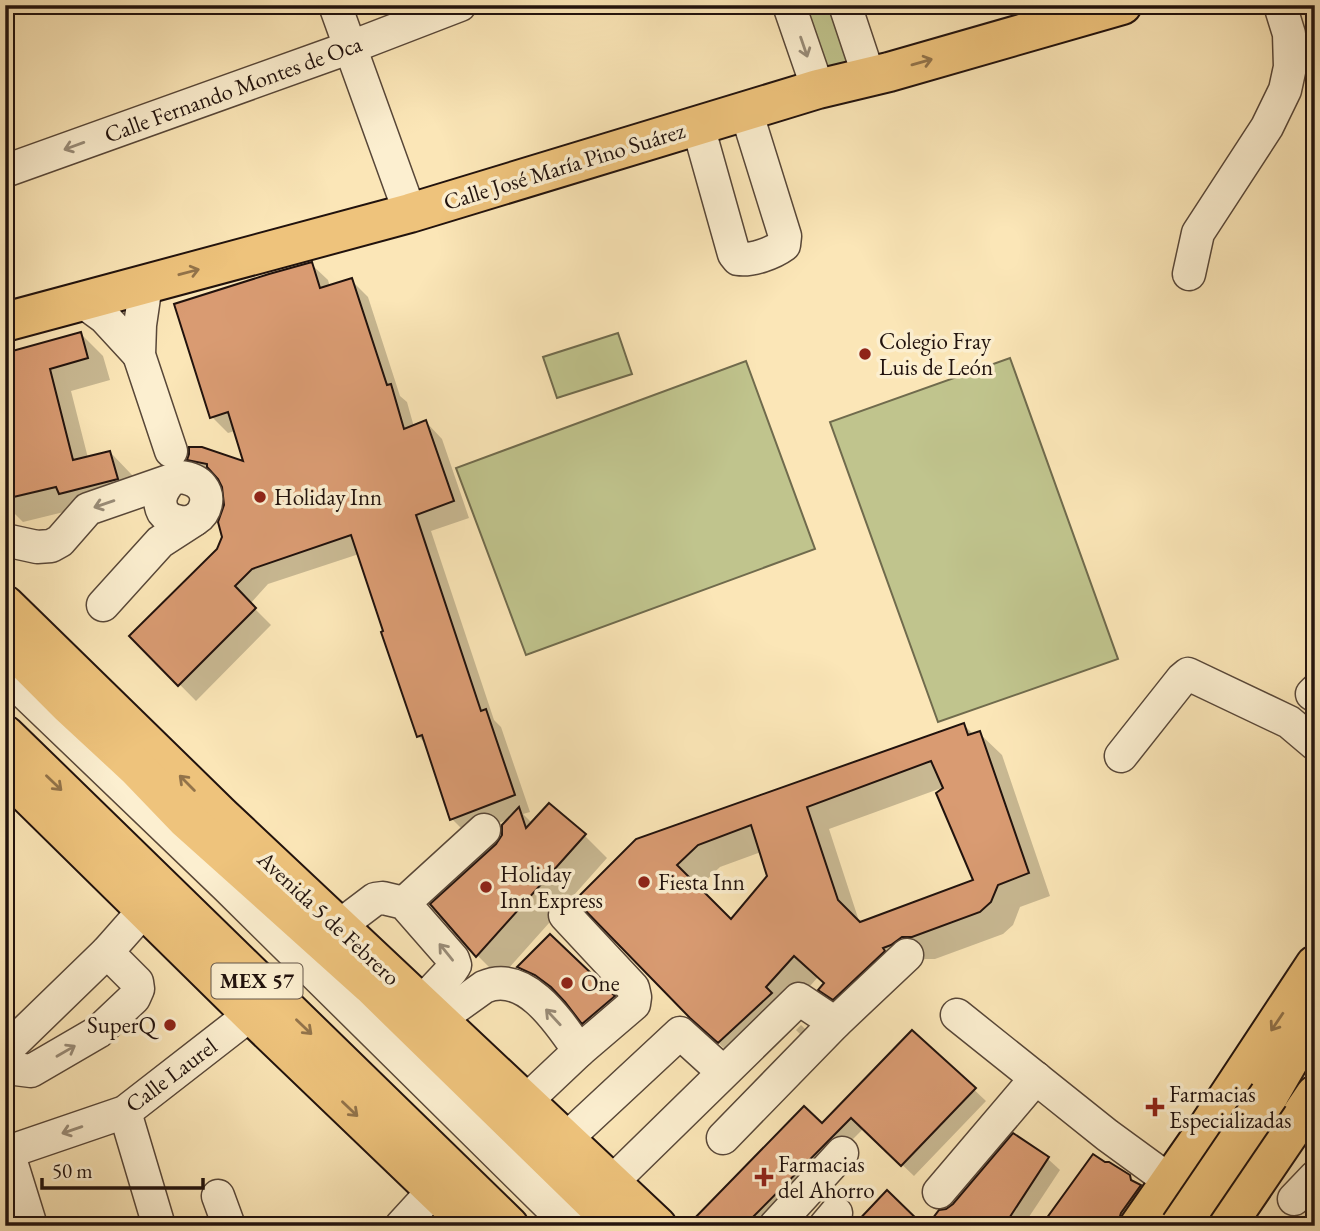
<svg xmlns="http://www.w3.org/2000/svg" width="1320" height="1231" font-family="'EB Garamond',serif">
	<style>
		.green { fill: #c0c48d; stroke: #706b4d; stroke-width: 2 }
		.shadow { fill: #0003; fill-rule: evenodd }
		.building { fill: #d99b72; stroke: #21120d; stroke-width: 2; fill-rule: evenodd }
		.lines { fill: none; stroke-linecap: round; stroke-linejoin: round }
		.minor-casing { stroke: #584738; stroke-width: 35 }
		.major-casing { stroke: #21120d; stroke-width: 42 }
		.highway-casing { stroke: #21120d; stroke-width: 42 }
		.minor { stroke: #fcefd0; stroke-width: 32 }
		.major { stroke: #eec37c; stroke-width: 38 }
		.highway { stroke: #eec37c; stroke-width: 38 }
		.highway-bridge-casing { stroke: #21120d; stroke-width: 42; stroke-linecap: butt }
		.highway-bridge { stroke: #eec37c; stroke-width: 38 }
		.oneway { stroke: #998c78 }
		.oneway2 { stroke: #92734a }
		.poi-dot { fill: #8f2418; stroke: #fcefd0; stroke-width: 2.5 }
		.labels { text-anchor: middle; stroke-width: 7; stroke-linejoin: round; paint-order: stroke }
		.shield { fill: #fcefd0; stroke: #635448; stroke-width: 2 }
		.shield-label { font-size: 21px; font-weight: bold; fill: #21120d }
		.street-label { font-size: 23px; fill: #21120d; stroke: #fcefd0 }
		.poi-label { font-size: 23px; fill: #21120d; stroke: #fcefd0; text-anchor: start }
	</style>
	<rect width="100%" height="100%" fill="#fbe6b7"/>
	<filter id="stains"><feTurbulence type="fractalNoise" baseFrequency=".00286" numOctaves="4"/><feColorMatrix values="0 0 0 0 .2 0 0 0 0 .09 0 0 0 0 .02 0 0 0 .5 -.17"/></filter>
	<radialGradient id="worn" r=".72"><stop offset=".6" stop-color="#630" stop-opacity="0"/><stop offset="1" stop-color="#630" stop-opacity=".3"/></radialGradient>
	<g class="green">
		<polygon points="802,5 848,5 869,62 828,75"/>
		<polygon points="618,333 632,374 557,398 543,357"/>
		<polygon points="1010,358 1118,659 938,722 830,422"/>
		<polygon points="746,361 815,549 526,655 456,468"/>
	</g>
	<g class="shadow">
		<polygon points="311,264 328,280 330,287 351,280 368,297 400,396 407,402 414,427 426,422 442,439 469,518 431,531 494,720 501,727 530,812 523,814 532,823 549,805 585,836 607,858 500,978 478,956 432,905 498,845 509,819 468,835 452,819 427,745 418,736 359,554 268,584 250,604 271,625 196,701 132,636 218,550 224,537 226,505 220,479 205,476 189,459 246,464 235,431 228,433 212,417"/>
		<polygon points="81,334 103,356 110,380 71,391 88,458 110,452 132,475 140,501 76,509 23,522 5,504 5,354"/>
		<path d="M964 725 974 735 979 733 1002 755 1050 896 1020 907 1013 925 1003 934 935 959H925L843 1012 821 990 826 984 818 977 741 1064 715 1040 578 900 637 841ZM947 786 975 881 860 924 829 829ZM761 852 769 877 731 921 698 888 720 867Z"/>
		<polygon points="550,937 636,1020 606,1045 583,1022 585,1024 612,1001 609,999 570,1005 559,997 542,989 520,967"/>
		<polygon points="801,1025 827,1050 822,1056 796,1030"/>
		<polygon points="913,1032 986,1101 914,1176 864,1128 766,1226 703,1226 822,1126"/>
		<polygon points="1013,1136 1048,1159 1060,1170 1023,1226 964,1226 954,1205"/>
		<polygon points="1129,1177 1152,1199 1133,1226 1043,1226"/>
	</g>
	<g class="building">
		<polygon points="312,262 320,288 352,278 387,385 391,384 404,429 426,420 454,501 416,515 481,711 486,709 515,795 450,820 422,735 417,737 381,632 383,631 351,535 252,569 235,586 256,608 178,686 129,636 217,549 222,537 218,522 224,505 222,487 218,479 207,467 207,464 187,460 189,454 189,447 202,447 243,461 228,412 210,418 174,304 269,274"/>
		<polygon points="81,332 88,358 50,369 73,460 110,451 118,479 59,494 56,487 5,499 5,353"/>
		<path d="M964 723 968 735 980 731 1029 873 998 885 991 902 980 912 912 937H902L891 945 883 948 885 951 833 1000 818 990 824 983 794 956 766 987 772 993 718 1043 690 1018 575 900 636 839ZM931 761 943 788 936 793 973 880 860 922 838 900 807 807ZM751 825 767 876 731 919 677 865 698 845Z"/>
		<polygon points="549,803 586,834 476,957 430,904 496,844 502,835 502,825 519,807 526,828"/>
		<polygon points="550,934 615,996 582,1024 565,1002 551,987 535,975 517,967"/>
		<polygon points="912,1030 976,1088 901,1166 851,1118 744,1226 687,1226 804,1106 822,1123"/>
		<polygon points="1013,1133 1049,1157 1004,1226 927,1226 939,1210 946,1209 953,1204"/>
		<polygon points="1093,1154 1105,1162 1109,1162 1130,1175 1131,1180 1141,1185 1121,1213 1117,1226 1041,1226"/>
		<polygon points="887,1190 924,1226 853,1226"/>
	</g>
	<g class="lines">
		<defs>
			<g id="minor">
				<polyline points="335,5 410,213"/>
				<polyline points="789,5 818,89"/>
				<polyline points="845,5 869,77"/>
				<path d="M698 126 734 254 738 259C752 261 773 253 784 245L785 236 746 111"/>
				<polyline points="5,171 351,47 460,5"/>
				<polyline points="1189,274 1198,233 1267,127 1285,90 1290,67 1289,34 1280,5"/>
				<polyline points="146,284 140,325 139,355 171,451"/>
				<polyline points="82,301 104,317 139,355"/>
				<path d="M5 540 37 547 51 546 60 541 88 509 180 477C223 481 207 531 176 521 171 520 166 516 163 512 157 500 162 491 169 482"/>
				<polyline points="103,605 160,542 194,520"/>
				<polyline points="5,674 227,887 570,1226"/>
				<polyline points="1315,691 1312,694 1315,696"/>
				<polyline points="1121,756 1182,679 1188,674 1289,722 1315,744"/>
				<polyline points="404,903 484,830"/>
				<polyline points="565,915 633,988 635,997 634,1004 579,1051"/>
				<polyline points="338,927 375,899 383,898 404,903 453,959 455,965 451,971 420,1004"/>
				<polyline points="957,1015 1107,1135 1170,1181"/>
				<path d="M438 1020 484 987C525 969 559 1022 579 1051L525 1102"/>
				<polyline points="5,1051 107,952 145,909"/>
				<polyline points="5,1062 15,1069 31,1071 98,1032 134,998 138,989 137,982 107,952"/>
				<polyline points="125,1112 159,1226"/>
				<polyline points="723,1138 835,1023 907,955"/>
				<polyline points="565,1140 680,1033 723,1072"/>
				<polyline points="8,1152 31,1226"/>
				<polyline points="5,1153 125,1112 251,1014"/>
				<polyline points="611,1183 799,999 835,1023"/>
				<polyline points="939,1192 1036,1078"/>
				<polyline points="218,1196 229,1226"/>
				<polyline points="1294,1199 1315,1177"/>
				<polyline points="401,1226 434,1190"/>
				<polyline points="775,1226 842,1153"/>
				<polyline points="825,1226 836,1213"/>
			</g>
			<g id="major">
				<polyline points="5,322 410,213 818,89 889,72 1122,5"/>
				<polyline points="5,605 221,816 657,1226"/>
				<polyline points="5,772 251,1014 472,1226"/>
				<polyline points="1139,1226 1206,1130 1315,965"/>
				<polyline points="1226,1226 1315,1095"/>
			</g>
			<g id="highway">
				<polyline points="5,641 69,705 137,768 186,819 371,985 618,1226"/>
				<polyline points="5,735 509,1226"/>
				<polyline points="1269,1095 1315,1015"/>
			</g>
		</defs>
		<use href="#minor" class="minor-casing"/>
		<use href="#major" class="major-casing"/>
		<use href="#highway" class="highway-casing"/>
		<use href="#minor" class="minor"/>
		<use href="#major" class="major"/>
		<use href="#highway" class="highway"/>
		<defs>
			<polyline id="highway-bridge" points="1180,1226 1269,1095"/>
		</defs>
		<use href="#highway-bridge" class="highway-bridge-casing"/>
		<use href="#highway-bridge" class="highway-bridge"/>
	</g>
	<defs><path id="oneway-shaft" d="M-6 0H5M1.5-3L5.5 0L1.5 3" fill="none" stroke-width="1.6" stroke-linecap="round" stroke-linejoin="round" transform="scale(1.75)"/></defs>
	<g class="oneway">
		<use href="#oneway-shaft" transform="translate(804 47) rotate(71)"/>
		<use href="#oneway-shaft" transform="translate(74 146) rotate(160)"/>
		<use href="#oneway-shaft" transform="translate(104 504) rotate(161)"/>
		<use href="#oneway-shaft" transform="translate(446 952) rotate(-129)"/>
		<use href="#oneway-shaft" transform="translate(553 1017) rotate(-133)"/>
		<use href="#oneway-shaft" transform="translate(66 1051) rotate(-30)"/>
		<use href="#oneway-shaft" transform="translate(72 1130) rotate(161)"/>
	</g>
	<g class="oneway2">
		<use href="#oneway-shaft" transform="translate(922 62) rotate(-16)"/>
		<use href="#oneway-shaft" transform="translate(189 272) rotate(-15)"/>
		<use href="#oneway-shaft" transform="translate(54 783) rotate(44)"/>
		<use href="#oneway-shaft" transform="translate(187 783) rotate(-135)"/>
		<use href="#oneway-shaft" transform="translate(1277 1022) rotate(124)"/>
		<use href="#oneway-shaft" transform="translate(304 1027) rotate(44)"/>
		<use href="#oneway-shaft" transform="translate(350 1109) rotate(44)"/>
	</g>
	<g class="poi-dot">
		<circle cx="865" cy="354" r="7"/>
		<circle cx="260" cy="497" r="7"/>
		<circle cx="644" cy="882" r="7"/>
		<circle cx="486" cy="887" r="7"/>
		<circle cx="567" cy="983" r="7"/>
		<circle cx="170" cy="1025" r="7"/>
		<path d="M1151.5 1096.5h7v7h7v7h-7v7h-7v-7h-7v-7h7z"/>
		<path d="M760.5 1166.5h7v7h7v7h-7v7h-7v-7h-7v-7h7z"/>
	</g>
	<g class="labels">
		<rect class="shield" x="211.5" y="963.5" width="91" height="35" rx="5"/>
		<g class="shield-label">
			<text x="257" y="988">MEX 57</text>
		</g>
		<g class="street-label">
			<text transform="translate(233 89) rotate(-20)" y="8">Calle Fernando Montes de Oca</text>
			<text transform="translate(564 166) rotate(-17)" y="8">Calle José María Pino Suárez</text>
			<text transform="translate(329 918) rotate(43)" y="8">Avenida 5 de Febrero</text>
			<text transform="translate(171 1075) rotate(-37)" y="8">Calle Laurel</text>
		</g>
		<g class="poi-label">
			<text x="879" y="349">Colegio Fray<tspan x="879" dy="26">Luis de León</tspan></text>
			<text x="274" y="505">Holiday Inn</text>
			<text x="500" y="882">Holiday<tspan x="500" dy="26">Inn Express</tspan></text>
			<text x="658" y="890">Fiesta Inn</text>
			<text x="581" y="991">One</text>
			<text x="156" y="1033" text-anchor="end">SuperQ</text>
			<text x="1169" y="1102">Farmacias<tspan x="1169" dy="26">Especializadas</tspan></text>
			<text x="778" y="1172">Farmacias<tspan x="778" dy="26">del Ahorro</tspan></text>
		</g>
	</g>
	<rect width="1320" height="1231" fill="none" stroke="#fbe6b7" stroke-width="28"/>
	<rect x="7" y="7" width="1306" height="1217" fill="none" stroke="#21120d" stroke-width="3.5"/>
	<rect x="14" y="14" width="1292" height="1203" fill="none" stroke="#21120d" stroke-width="2"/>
	<path d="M42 1178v10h161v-10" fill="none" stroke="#21120d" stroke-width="3.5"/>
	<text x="52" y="1178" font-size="21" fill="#21120d" stroke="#fcefd0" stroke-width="5" paint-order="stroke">50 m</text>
	<rect width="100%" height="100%" filter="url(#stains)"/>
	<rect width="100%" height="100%" fill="url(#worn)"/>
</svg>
